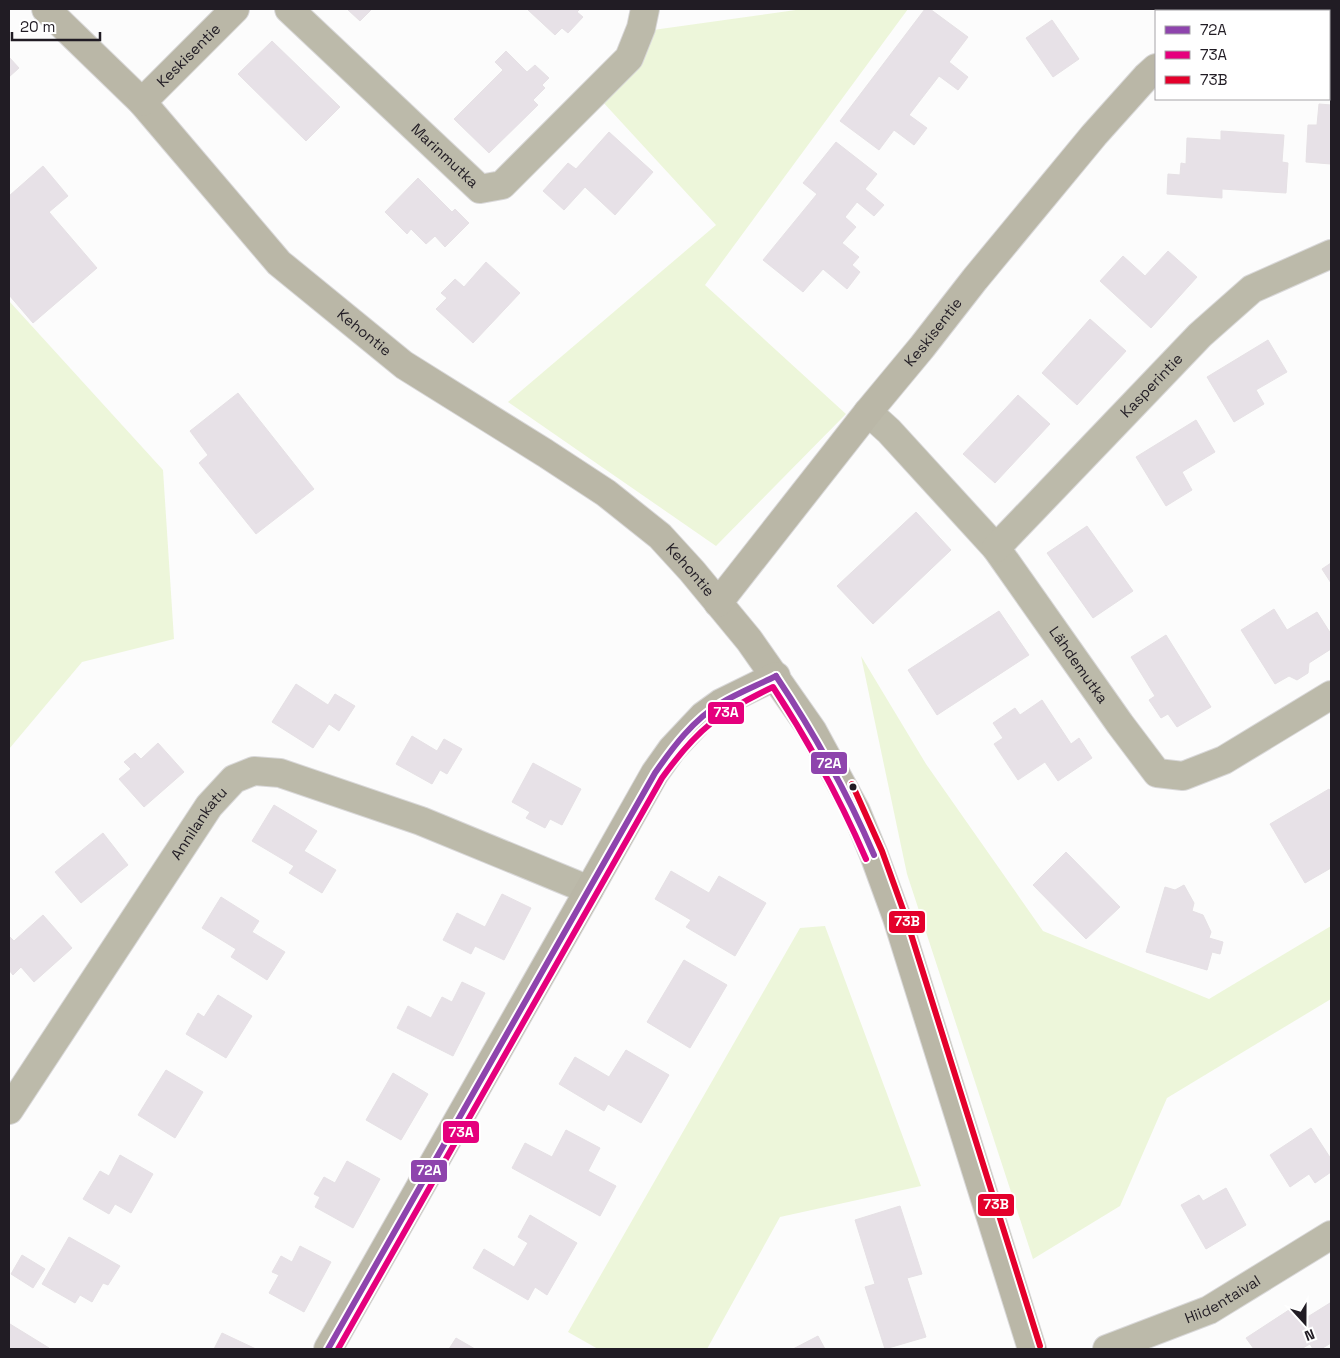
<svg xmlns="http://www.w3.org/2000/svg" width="1340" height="1358" font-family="'Space Grotesk',sans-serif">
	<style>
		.green { fill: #edf6da }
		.building { fill: #e7e1e7; stroke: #e6e1e5 }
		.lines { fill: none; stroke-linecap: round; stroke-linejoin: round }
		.street-casing { stroke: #d9d8d9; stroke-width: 30 }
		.secondary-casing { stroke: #d9d8d9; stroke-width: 30 }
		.street { stroke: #bcbaaa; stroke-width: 28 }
		.secondary { stroke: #bab7a7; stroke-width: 28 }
		.bus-1-casing { stroke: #fff; stroke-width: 10 }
		.bus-2-casing { stroke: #fff; stroke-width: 10 }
		.bus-3-casing { stroke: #fff; stroke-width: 10 }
		.bus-1 { stroke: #8e44ad; stroke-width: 6 }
		.bus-2 { stroke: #e5007d; stroke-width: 6 }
		.bus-3 { stroke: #e4002b; stroke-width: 6 }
		.bus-dot { fill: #211c24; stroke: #fff; stroke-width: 2 }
		.labels { text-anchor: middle; stroke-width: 4.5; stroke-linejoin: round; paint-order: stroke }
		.street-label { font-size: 15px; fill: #211c24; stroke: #fff }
		.line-badge { stroke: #fff; stroke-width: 2 }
		.badge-label { font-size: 14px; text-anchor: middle; font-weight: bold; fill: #fff }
	</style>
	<rect width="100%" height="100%" fill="#fcfcfc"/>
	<g class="green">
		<polygon points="803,9 908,9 705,285 846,414 716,546 508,402 716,225 601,100 653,30"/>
		<polygon points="9,301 163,470 174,639 82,662 9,749"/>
		<polygon points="861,656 926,764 1043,931 1209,999 1331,926 1331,999 1167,1098 1120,1206 1033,1259 907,874"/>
		<polygon points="825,926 921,1186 780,1217 707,1349 598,1349 568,1332 800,928"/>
	</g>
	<g class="building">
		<polygon points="347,9 372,9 360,21"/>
		<polygon points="527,9 580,9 577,12 583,17 568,33 562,28 555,35"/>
		<polygon points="925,9 930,9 968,37 949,62 968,77 958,90 939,76 909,115 927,128 914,145 894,130 879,150 840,121"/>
		<polygon points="1052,20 1079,59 1053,77 1026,38"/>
		<polygon points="272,41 340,107 306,141 238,74"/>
		<polygon points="506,51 527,72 535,65 549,78 542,85 545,88 533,100 538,105 489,153 454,119 503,70 495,62"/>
		<polygon points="9,57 19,68 9,77"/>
		<polygon points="1319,104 1331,105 1331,164 1306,162 1308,125 1317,125"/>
		<polygon points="1221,131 1284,135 1282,162 1288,163 1286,193 1222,189 1222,198 1167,194 1168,174 1180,175 1181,163 1186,164 1187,138 1221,140"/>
		<polygon points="609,132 653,172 615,215 585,187 564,210 543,191 568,163 576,169"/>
		<polygon points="836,142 877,174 865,189 884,205 874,216 857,202 845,217 856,227 842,243 859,257 852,265 860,272 847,289 823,269 803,292 763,260 817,194 803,183"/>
		<polygon points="43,166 68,196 49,212 97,268 33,323 9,295 9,196"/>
		<polygon points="418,178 452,212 455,209 469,223 445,247 435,236 426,244 411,229 407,234 385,212"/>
		<polygon points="1168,251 1197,277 1151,328 1100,281 1123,256 1145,276"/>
		<polygon points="486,262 520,293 473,343 436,309 447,298 441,293 455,279 464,287"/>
		<polygon points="1090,319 1126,351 1077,405 1042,373"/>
		<polygon points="1268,340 1287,372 1256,390 1264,404 1234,422 1207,377"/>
		<polygon points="238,393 314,489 256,534 199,463 208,455 190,431"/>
		<polygon points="1018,395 1050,424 995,483 963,454"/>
		<polygon points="1196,420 1215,452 1182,472 1192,490 1166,506 1136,457"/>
		<polygon points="916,512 951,550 873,624 837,586"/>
		<polygon points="1087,526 1133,591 1093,618 1047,553"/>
		<polygon points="1331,563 1331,583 1322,569"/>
		<polygon points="1274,609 1287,630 1317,612 1331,634 1331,649 1309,663 1308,673 1297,680 1289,676 1275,684 1241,630"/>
		<polygon points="999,611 1029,655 937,715 908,670"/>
		<polygon points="1166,635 1211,707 1177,727 1168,714 1161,718 1149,700 1155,696 1131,657"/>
		<polygon points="296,684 328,705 335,694 355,706 339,731 329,724 313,748 272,722"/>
		<polygon points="1042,700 1071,744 1079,738 1092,758 1058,781 1045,762 1018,780 994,744 1003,738 993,723 1015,708 1020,715"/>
		<polygon points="412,736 437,751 444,739 462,749 447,774 440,770 432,784 396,764"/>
		<polygon points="158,743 184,772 144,807 119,779 131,769 124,762 135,753 141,759"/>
		<polygon points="533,763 581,789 562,825 550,819 545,828 526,818 530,812 512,802"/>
		<polygon points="1329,789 1331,792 1331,868 1305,883 1270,824"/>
		<polygon points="274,805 317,831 304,851 336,870 322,893 289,873 294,866 252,841"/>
		<polygon points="103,833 128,865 81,903 55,872"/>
		<polygon points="1066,852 1120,907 1086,939 1033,885"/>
		<polygon points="671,871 709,893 719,876 766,903 735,956 686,927 691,920 655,899"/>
		<polygon points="1184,885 1194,903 1192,911 1203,915 1211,932 1209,938 1223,942 1220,954 1212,952 1207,970 1146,952 1165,887 1175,890"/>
		<polygon points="502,894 531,908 504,960 475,946 471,954 443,940 457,913 485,927"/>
		<polygon points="221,897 259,921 252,932 285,952 267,980 231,957 236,949 202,928"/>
		<polygon points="43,915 72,948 34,982 21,967 13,975 9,970 9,936 14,941"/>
		<polygon points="684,960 727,985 690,1048 647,1022"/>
		<polygon points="462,982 485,993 453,1056 397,1028 408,1006 431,1018 442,997 452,1002"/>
		<polygon points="218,995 252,1016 226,1058 186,1034 198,1013 204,1017"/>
		<polygon points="626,1050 669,1075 641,1123 608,1104 604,1111 559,1084 575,1057 609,1077"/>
		<polygon points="166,1070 203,1092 175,1138 138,1115"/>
		<polygon points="393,1073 428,1094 401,1140 366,1120"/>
		<polygon points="1311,1128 1331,1159 1331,1172 1315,1183 1309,1174 1290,1187 1270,1155"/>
		<polygon points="566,1130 600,1148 588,1171 616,1186 600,1216 512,1168 525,1143 552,1157"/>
		<polygon points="120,1155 153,1174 131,1213 115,1204 109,1214 83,1199 100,1171 109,1176"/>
		<polygon points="347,1161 380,1179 353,1228 315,1207 320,1197 314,1194 324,1177 335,1183"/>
		<polygon points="1226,1188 1246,1225 1206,1249 1181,1205 1199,1195 1203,1201"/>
		<polygon points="900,1206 922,1274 907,1278 926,1337 885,1349 865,1287 875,1284 855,1220"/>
		<polygon points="530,1215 577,1243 547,1295 535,1287 528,1300 473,1268 484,1249 514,1267 528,1243 518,1237"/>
		<polygon points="69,1237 120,1266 108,1285 103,1283 92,1302 80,1295 75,1303 42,1284"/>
		<polygon points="300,1246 331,1262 304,1312 269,1293 279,1275 272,1272 281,1256 292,1262"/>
		<polygon points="22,1255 45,1269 33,1288 11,1274"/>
		<polygon points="1330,1303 1331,1305 1331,1343 1321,1349 1313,1349 1310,1344 1301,1349 1254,1349 1246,1338 1292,1308 1301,1321"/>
		<polygon points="10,1324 49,1348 48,1349 9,1349"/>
		<polygon points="222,1333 256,1349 214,1349"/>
		<polygon points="818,1336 825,1349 793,1349"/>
		<polygon points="456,1338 475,1349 449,1349"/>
	</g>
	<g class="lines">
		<defs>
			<g id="street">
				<path id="s1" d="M289 9 480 189 502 185 629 58 641 28 645 9"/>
				<path id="s2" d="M868 412 889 431 996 548 1120 724 1157 773 1183 776 1224 760 1331 695"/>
				<path id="s3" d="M996 548 1200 335 1252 289 1331 254"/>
				<path id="s4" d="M9 1110 209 806 234 779 254 771 280 773 421 821 589 890"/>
				<path id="s5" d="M1107 1349 1209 1310 1331 1235"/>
			</g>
			<g id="secondary">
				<path id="s6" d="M46 9 142 102 279 263 404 365 545 453 606 493 660 536 692 571 749 640 812 730 856 811 874 855 897 918 1032 1349"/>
				<polyline points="1329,14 1331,14"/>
				<path id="s7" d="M142 102 235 9"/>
				<path id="s8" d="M718 603 868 412 922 347 975 279 1094 135 1146 77 1156 68"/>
				<polyline points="328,1349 589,890 655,773 672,749 703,716 721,703 776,676"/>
			</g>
		</defs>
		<use href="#street" class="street-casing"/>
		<use href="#secondary" class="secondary-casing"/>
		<use href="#street" class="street"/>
		<use href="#secondary" class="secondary"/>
		<defs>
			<g id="bus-1">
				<path d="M776 676C814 733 847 792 874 855"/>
				<path d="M328 1349 655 773C673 747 693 720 721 703 738 693 758 685 776 676"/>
			</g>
			<path id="bus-2" d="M338 1349 662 778C697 729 720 712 773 687 809 742 840 799 866 859"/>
			<polyline id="bus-3" points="852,784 882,851 905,915 1040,1346"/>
		</defs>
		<use href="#bus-1" class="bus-1-casing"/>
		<use href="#bus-2" class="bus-2-casing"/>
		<use href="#bus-3" class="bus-3-casing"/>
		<use href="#bus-1" class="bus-1"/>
		<use href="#bus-2" class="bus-2"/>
		<use href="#bus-3" class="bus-3"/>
	</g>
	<circle class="bus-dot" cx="853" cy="787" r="4.5"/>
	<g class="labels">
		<g class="street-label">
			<text dy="5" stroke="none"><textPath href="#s7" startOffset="66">Keskisentie</textPath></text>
			<text dy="5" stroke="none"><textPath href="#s1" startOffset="214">Marinmutka</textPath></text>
			<text dy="5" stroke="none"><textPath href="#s8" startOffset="346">Keskisentie</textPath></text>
			<text dy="5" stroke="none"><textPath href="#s6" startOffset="455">Kehontie</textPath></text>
			<text dy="5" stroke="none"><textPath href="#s3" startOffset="225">Kasperintie</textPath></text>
			<text dy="5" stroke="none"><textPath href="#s6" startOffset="860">Kehontie</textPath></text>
			<text dy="5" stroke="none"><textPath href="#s2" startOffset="330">Lähdemutka</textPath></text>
			<text dy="5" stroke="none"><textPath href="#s4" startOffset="344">Annilankatu</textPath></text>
			<text dy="5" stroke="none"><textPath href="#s5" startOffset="126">Hiidentaival</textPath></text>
		</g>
	</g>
	<g class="line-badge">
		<rect x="707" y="701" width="38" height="24" rx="5" fill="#e5007d"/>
		<rect x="810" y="751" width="38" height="24" rx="5" fill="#8e44ad"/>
		<rect x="888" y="910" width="38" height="24" rx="5" fill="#e4002b"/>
		<rect x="442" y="1120" width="38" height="24" rx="5" fill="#e5007d"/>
		<rect x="410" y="1159" width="38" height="24" rx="5" fill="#8e44ad"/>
		<rect x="977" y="1193" width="38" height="24" rx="5" fill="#e4002b"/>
	</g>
	<g class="badge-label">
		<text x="726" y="717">73A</text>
		<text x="829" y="768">72A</text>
		<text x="907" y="926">73B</text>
		<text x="461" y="1137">73A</text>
		<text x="429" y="1175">72A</text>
		<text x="996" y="1209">73B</text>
	</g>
	<rect width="1340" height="1358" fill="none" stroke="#211c24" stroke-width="20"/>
	<rect x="1155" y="10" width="175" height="90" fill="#ffffff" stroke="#a6a4a7"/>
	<rect x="1165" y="26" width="25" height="8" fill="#8e44ad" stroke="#a6a4a7"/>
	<text x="1200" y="35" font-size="15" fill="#211c24">72A</text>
	<rect x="1165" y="51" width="25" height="8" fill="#e5007d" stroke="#a6a4a7"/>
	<text x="1200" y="60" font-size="15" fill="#211c24">73A</text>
	<rect x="1165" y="76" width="25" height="8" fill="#e4002b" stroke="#a6a4a7"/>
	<text x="1200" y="85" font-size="15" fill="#211c24">73B</text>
	<g transform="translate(1305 1323) rotate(159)" stroke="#ffffff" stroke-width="4" paint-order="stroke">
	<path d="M0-4L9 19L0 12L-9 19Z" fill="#211c24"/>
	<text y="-8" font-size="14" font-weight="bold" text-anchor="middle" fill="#211c24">N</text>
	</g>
	<path d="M12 32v8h88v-8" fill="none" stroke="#211c24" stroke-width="2.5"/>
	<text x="20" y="32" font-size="15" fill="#211c24" stroke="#ffffff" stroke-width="4" paint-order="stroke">20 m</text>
</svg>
